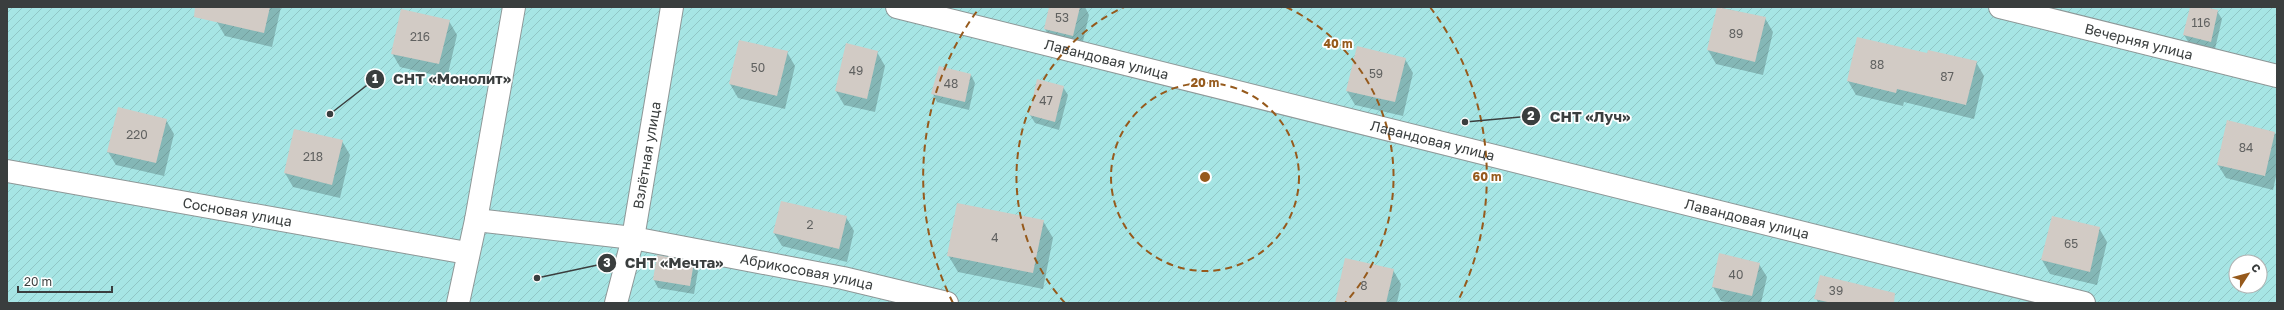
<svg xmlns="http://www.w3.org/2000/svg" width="2284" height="310" font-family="'Golos Text',sans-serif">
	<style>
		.garden { fill: url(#garden-furrows); fill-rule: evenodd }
		.shadow { fill: #0003 }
		.building { fill: #d2cbc5 }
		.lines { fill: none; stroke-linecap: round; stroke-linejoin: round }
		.minor-casing { stroke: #8e9797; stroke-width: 24 }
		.minor { stroke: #fff; stroke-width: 22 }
		.ring { fill: none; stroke: #965a1c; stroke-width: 2; stroke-dasharray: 7 5 }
		.labels { text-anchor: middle; stroke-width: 3.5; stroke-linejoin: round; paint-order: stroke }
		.number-label { font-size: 12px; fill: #606160 }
		.street-label { font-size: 14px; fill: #3a3e3e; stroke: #fff }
		.centre { fill: #965a1c; stroke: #fff; stroke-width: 2 }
		.ring-label { font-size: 12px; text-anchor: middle; font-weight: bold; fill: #965a1c; stroke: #fff; stroke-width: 3.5; stroke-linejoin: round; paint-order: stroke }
		.leader { fill: none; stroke: #3a3e3e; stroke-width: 1.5 }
		.callout-dot { fill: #3a3e3e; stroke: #fff; stroke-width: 1.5 }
		.mark-label { font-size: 12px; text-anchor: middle; font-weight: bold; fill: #fff }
		.callout-label { font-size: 15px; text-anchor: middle; font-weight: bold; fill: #3a3e3e; stroke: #fff; stroke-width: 3.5; stroke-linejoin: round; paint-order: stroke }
	</style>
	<defs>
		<pattern id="garden-furrows" width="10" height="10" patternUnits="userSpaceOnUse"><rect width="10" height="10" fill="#a6e5e4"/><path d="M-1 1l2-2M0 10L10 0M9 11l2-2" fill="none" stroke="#90c6c5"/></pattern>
	</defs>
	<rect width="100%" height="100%" fill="#e9f3f3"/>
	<path class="garden" d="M7 7H2277V303H7ZM2236 262H2260V286H2236Z"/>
	<g class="shadow">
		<polygon points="221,7 281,7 272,47 225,36 217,22"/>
		<polygon points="1050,7 1085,7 1089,15 1081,50 1053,43 1045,29"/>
		<polygon points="1718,7 1765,18 1773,32 1763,75 1716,64 1708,50"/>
		<polygon points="2191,7 2217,11 2222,19 2215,49 2189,43 2184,35"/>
		<polygon points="449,21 457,35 447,78 400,67 392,53"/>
		<polygon points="787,52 795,66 785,109 738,98 730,84"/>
		<polygon points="877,52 885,66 875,112 844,105 836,91"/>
		<polygon points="1928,55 1976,62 1984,76 1974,119 1904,102 1903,106 1856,95 1848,81"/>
		<polygon points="1405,59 1413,73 1403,116 1355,105 1347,91"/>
		<polygon points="971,75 975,83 969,110 937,102 933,94"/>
		<polygon points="1038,81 1063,87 1068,95 1059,130 1035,123 1030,115"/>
		<polygon points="166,120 174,134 164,176 116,165 108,152"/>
		<polygon points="2275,133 2277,136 2277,172 2273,190 2226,178 2218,165"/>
		<polygon points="342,141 350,155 340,198 293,187 285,173"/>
		<polygon points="846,217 854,231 847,262 782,246 774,233"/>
		<polygon points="1043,221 1053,238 1043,289 958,272 948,255"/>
		<polygon points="2099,228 2107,242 2097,285 2050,274 2042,260"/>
		<polygon points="693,263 698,271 694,294 658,288 654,280"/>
		<polygon points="1759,264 1767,277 1761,303 1731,303 1721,301 1713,287"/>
		<polygon points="1393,270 1401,284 1397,303 1337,303"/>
		<polygon points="1816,298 1859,303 1818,303"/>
	</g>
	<g class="building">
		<polygon points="195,7 270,7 264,33 194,17"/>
		<polygon points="1049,7 1080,7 1073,36 1044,29"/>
		<polygon points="1717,7 1766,17 1755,62 1707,50"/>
		<polygon points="2190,7 2205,7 2218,10 2211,42 2183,35"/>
		<polygon points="401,9 450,20 439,64 391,54"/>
		<polygon points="1857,37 1927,53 1928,50 1977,61 1966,105 1897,89 1896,93 1847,81"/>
		<polygon points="739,40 788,51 777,96 729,84"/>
		<polygon points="846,43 878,51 867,99 835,91"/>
		<polygon points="1357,46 1406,58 1395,102 1346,91"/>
		<polygon points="939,66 971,74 965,102 931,94"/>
		<polygon points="1037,79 1064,86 1055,122 1029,115"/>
		<polygon points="118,107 167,119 156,163 107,152"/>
		<polygon points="2227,120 2275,132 2265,176 2217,165"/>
		<polygon points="294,129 343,140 332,185 284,173"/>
		<polygon points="781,201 847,216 839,249 773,233"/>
		<polygon points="957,203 1044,220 1033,273 947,256"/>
		<polygon points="2052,216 2100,227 2090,272 2041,260"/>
		<polygon points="1719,253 1760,263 1752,296 1712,287"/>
		<polygon points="657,255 694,262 690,286 653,280"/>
		<polygon points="1345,258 1394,269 1386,303 1335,303"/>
		<polygon points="1820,275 1895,293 1894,303 1832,303 1814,299"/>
	</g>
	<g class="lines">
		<defs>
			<g id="minor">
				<path id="s1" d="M897 7 2084 303"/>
				<path id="s2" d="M2000 7 2277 76"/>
				<path id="s3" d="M7 171 467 253"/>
				<path id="s4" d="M476 220 633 238 843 278 947 303"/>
				<polyline points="458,303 476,220 514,7"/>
				<path id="s5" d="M616 303 633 238 672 7"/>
			</g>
		</defs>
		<use href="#minor" class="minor-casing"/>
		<use href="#minor" class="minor"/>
	</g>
	<g class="ring">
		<circle cx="1205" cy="177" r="94"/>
		<path d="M1065 303A188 188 0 0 1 1124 7M1286 7A188 188 0 0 1 1345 303"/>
		<path d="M953 303A282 282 0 0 1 980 7M1430 7A282 282 0 0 1 1457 303"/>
	</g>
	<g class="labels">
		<g class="number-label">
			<text x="1062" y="22">53</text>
			<text x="2201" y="27">116</text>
			<text x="1736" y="38">89</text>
			<text x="420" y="41">216</text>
			<text x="1877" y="69">88</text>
			<text x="758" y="72">50</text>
			<text x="856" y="75">49</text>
			<text x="1376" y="78">59</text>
			<text x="1947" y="81">87</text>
			<text x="951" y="88">48</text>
			<text x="1046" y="105">47</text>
			<text x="137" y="139">220</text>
			<text x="2246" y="152">84</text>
			<text x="313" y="161">218</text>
			<text x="810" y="229">2</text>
			<text x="995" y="242">4</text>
			<text x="2071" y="248">65</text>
			<text x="1736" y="279">40</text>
			<text x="1364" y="290">8</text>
			<text x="1836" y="295">39</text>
		</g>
		<g class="street-label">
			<text dy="5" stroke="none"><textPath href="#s2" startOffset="143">Вечерняя улица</textPath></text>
			<text dy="5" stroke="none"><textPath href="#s1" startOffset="216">Лавандовая улица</textPath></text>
			<text dy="5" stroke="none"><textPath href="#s1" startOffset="552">Лавандовая улица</textPath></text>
			<text dy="5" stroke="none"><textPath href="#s5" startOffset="151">Взлётная улица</textPath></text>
			<text dy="5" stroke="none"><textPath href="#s3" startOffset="234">Сосновая улица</textPath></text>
			<text dy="5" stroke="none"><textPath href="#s1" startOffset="876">Лавандовая улица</textPath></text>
			<text dy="5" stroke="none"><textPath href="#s4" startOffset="335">Абрикосовая улица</textPath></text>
		</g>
	</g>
	<circle cx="1205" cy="177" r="6" class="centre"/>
	<g class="ring-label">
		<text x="1338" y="48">40 m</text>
		<text x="1205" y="87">20 m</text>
		<text x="1487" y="181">60 m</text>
	</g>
	<path class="leader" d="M330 114L375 79M1465 122L1531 116M537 278L607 263"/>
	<g class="callout-dot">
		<circle cx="330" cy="114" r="4"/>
		<circle cx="1465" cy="122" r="4"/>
		<circle cx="537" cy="278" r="4"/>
		<circle cx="375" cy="79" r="10"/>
		<circle cx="1531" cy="116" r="10"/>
		<circle cx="607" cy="263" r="10"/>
	</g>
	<g class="mark-label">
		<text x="375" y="83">1</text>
		<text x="1531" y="120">2</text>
		<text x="607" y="267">3</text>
	</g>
	<g class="callout-label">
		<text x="452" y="84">СНТ «Монолит»</text>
		<text x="1590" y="122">СНТ «Луч»</text>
		<text x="674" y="268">СНТ «Мечта»</text>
	</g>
	<rect width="2284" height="310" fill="none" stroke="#3a3e3e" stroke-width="16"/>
	<g transform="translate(2248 274) rotate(54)"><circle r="19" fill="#ffffff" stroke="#b0b2b2"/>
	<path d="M0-3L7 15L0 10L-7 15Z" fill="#965a1c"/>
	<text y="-6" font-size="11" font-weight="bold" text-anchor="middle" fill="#3a3e3e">С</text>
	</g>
	<path d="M18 286v6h94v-6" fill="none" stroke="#3a3e3e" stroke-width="2"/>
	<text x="24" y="286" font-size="12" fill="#3a3e3e" stroke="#ffffff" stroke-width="3" paint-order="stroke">20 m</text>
</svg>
